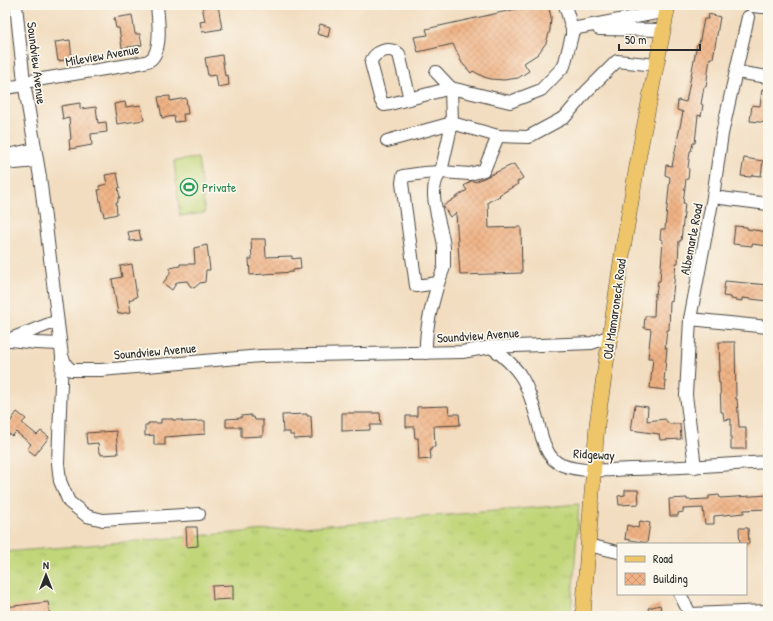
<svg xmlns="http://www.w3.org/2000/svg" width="773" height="621" font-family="'Patrick Hand',sans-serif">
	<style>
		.grass { fill: url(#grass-tufts); stroke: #768052 }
		.pitch { fill: #c1d679; stroke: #768052 }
		.building { fill: url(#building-cross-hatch) }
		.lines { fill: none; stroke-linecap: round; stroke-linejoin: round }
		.minor-casing { stroke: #494641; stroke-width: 14 }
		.major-casing { stroke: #494641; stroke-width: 16 }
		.minor { stroke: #fff; stroke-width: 12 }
		.major { stroke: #eec569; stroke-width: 15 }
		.labels { text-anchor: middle; stroke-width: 3.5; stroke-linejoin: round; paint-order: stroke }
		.street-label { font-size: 13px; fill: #2b2b2b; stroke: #fbf7ec }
		.leisure-label { font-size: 13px; fill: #27864d; stroke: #fbf7ec; text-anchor: start }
	</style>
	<defs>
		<pattern id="grass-tufts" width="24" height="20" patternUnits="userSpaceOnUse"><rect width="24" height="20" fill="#c1d679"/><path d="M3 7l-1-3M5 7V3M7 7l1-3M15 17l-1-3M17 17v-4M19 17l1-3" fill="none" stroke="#a6b869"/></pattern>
		<pattern id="building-cross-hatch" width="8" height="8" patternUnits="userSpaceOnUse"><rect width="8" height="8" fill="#f0b284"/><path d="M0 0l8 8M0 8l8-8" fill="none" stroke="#ce9972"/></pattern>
	</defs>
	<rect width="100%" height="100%" fill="#fbf7ec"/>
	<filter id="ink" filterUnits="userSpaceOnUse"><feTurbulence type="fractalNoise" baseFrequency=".025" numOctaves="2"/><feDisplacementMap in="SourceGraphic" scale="8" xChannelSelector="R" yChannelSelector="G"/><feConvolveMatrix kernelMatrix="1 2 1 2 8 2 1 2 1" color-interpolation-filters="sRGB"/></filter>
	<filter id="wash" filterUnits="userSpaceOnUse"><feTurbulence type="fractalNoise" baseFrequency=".012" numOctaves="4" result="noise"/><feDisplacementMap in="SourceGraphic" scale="16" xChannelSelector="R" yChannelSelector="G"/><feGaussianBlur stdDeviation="0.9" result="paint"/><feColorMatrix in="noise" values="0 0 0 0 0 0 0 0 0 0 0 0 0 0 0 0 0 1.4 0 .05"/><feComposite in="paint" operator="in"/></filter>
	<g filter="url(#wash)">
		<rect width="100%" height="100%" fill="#f2ddc0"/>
		<polygon class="grass" points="579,504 571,616 5,616 5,552"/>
		<polygon class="pitch" points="198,158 205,213 180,216 174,161"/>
		<g id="blocks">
			<g class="building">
				<polygon points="212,5 218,5 222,29 202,32 200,22 205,21 202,6"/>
				<polygon points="544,5 548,5 551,17 550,30 546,43 538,54 524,63 529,71 518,78 504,80 491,79 484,77 473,71 471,73 462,63 453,44 418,52 414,37 428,35 426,29 521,8 521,10"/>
				<polygon points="709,14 720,17 713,58 710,58 706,87 704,87 701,104 703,105 701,116 698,115 695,143 693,143 691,151 690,151 688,168 689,169 688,179 686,179 683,203 685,203 681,241 679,241 678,263 676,263 672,302 670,301 669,330 667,330 665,348 667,348 664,381 666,381 665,390 650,388 653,358 648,358 651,329 644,328 645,316 654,316 655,293 656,294 658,281 660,281 663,240 660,239 661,229 665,229 670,177 665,175 666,165 672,166 683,112 677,110 678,100 686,102 697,44 699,44 704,19 708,19"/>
				<polygon points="132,15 135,34 140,34 142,45 122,48 119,28 116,28 114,18"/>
				<polygon points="320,24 330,27 328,37 317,34"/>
				<polygon points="70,40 72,59 58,61 55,42"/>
				<polygon points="222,55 225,76 228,75 229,85 218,87 216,75 208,76 205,58"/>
				<polygon points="762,89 768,90 768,123 750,121 752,105 760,106"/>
				<polygon points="170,96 170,101 186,98 188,114 183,114 184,121 175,122 174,116 162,118 158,97"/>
				<polygon points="125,102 126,107 141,105 144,120 117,124 114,104"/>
				<polygon points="80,103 80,109 96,107 98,123 106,122 107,132 91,134 92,145 70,149 69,140 71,139 69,118 63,119 61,106"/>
				<polygon points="744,158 763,161 761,176 752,175 751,177 741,176"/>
				<polygon points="514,164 523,178 517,182 518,184 499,195 500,196 488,202 489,228 521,227 522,273 460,275 456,213 450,217 443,206 467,190 464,186 471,181 474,181 475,182"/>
				<polygon points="117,173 120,188 118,188 120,198 118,198 118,202 116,202 117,214 104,217 103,210 102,211 98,190 100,190 99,186 107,184 105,175"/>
				<polygon points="735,226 747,227 747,229 768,232 768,246 752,244 752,246 733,244"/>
				<polygon points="139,230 141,240 130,241 128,232"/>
				<polygon points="251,239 265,239 266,257 292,256 292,259 300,258 301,269 293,270 293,272 250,275 249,259 252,259"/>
				<polygon points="207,245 210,270 206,270 205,282 200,283 194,288 190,286 187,281 177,282 172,290 163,283 170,274 170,268 180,266 180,264 195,264 194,248"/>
				<polygon points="132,264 137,297 129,300 131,312 118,314 112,279 122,277 120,266"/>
				<polygon points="725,281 768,285 768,301 742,298 742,301 731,299 731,297 723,296"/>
				<polygon points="719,342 735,342 736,399 737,399 739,427 746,427 746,449 731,449 731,419 724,420 723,412 721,412 720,383 719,383 718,371 720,371"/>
				<polygon points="635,405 648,407 647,421 665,419 669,424 680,424 681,439 660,440 659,434 631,430"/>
				<polygon points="448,406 449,414 459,414 460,425 434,426 435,447 431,447 432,449 430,449 431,459 419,460 418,438 415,438 414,427 406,427 406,416 417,416 417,407"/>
				<polygon points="17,412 26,419 22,423 37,435 41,431 49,437 35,455 27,449 31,444 16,432 12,436 5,431 5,429"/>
				<polygon points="342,413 380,413 381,425 370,425 370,430 342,431"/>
				<polygon points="307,414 307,416 311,416 312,438 294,439 294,435 290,435 290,432 283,432 282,415"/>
				<polygon points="251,415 251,417 254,417 255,420 263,420 263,436 241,437 241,427 226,427 226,419 241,418 241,416"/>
				<polygon points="161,419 173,419 173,420 182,420 182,422 205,421 205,434 165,437 165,445 154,445 154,435 145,436 145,425 148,425 148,423 161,423"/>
				<polygon points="116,431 118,454 101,455 101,453 99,453 98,443 87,444 86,433"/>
				<polygon points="625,490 638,490 639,504 619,505 618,496 625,495"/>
				<polygon points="719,495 720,498 768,495 768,509 744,510 744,513 714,516 714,524 705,524 703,508 683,509 683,512 678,513 678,516 670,516 669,499 687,498 687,500 709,499 709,496"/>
				<polygon points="640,521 650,523 647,543 625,539 627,525 638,528"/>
				<polygon points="186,527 197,527 198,546 187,547"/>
				<polygon points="739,528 748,528 749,544 740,544"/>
				<polygon points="233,585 233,599 213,600 212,586"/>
				<polygon points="48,602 50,616 5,616 5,607"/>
				<polygon points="660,605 662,616 650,616 648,608"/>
			</g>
		</g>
	</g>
	<g filter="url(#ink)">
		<use href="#blocks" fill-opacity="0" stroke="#494641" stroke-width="1"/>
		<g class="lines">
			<defs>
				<g id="minor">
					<polyline points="16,5 24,82 40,177 62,356 66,365 71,370 101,370 261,356 462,352 491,347 592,343 610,336"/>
					<polyline points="751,5 752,6 763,7 765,5"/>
					<polyline points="572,29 667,11"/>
					<polyline points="599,29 663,30"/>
					<polyline points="736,72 768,77"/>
					<path d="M24 82 135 64C140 63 147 62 150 60 163 51 158 18 157 5"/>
					<polyline points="5,88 25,85"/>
					<path d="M410 99 399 54C391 46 373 51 371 63L381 101 384 105 390 104 451 88 436 72"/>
					<polyline points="387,141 452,123 498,136 528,137 565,117 586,92 617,61 657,65"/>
					<polyline points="5,158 8,155 35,149"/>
					<polyline points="5,161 15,163 37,161"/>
					<polyline points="713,197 768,204"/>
					<polyline points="438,283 416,286 402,183 403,176 424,173 441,172 470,174 484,170 498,136"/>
					<polyline points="690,319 768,327"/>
					<polyline points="11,340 36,343 60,344"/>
					<polyline points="5,341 57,321"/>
					<path d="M491 347C524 371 527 384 538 422 540 431 542 440 546 448 549 455 554 462 562 465 583 473 609 470 631 469 677 468 722 465 768 462"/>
					<path d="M426 353C425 331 431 308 437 287 439 280 442 273 444 267 444 261 444 254 444 248 443 226 424 191 441 172L452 123 451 88 510 102 541 90 564 66 572 35V29L565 5"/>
					<polyline points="62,357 58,463 60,481 69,502 87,516 103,520 199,514"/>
					<polyline points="695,467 686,395 690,319 713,197 722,134 748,17"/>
					<polyline points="588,545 618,552"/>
					<polyline points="680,594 691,616"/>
					<polyline points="690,614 768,611"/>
				</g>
				<polyline id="major" points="583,616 597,424 623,249 639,154 668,5"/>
			</defs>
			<use href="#minor" class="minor-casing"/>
			<use href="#major" class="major-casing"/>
			<use href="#minor" class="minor"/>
			<use href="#major" class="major"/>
		</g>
	</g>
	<defs>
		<symbol id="stadium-ring" viewBox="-11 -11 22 22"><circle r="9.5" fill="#fbf7ec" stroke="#2e9e5b" stroke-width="1.5"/><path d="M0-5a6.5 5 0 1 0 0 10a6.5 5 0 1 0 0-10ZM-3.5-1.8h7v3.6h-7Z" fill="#2e9e5b"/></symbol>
	</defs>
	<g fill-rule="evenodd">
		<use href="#stadium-ring" x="179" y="177" width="20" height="20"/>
	</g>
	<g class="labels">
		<g class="street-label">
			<text transform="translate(102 55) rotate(-10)" y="5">Mileview Avenue</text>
			<text transform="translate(37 63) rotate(83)" y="5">Soundview Avenue</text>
			<text transform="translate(691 239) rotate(-79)" y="5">Albemarle Road</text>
			<text transform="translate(614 309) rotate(-82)" y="5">Old Mamaroneck Road</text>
			<text transform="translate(478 335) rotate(-4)" y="5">Soundview Avenue</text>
			<text transform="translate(155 351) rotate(-5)" y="5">Soundview Avenue</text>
			<text transform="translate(594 454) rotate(3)" y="5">Ridgeway</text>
		</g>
		<g class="leisure-label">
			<text x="202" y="192">Private</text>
		</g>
	</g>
	<rect width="773" height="621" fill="none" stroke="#fbf7ec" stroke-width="20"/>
	<rect x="617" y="543" width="130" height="52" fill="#fbf7ec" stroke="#a8a59f"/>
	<rect x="625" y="556" width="20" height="6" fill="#eec569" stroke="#a8a59f"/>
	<text x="653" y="563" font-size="12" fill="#2b2b2b">Road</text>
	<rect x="625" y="573" width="20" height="12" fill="url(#building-cross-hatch)" stroke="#a8a59f"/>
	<text x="653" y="583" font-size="12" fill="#2b2b2b">Building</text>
	<g transform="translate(46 575)" stroke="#fbf7ec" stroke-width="3" paint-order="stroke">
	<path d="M0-3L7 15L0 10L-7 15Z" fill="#2b2b2b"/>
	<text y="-6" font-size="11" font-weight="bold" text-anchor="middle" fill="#2b2b2b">N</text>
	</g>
	<path d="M619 44v6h81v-6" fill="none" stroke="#2b2b2b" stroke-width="2"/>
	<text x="625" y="44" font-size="12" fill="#2b2b2b" stroke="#fbf7ec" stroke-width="3" paint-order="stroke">50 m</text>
</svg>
